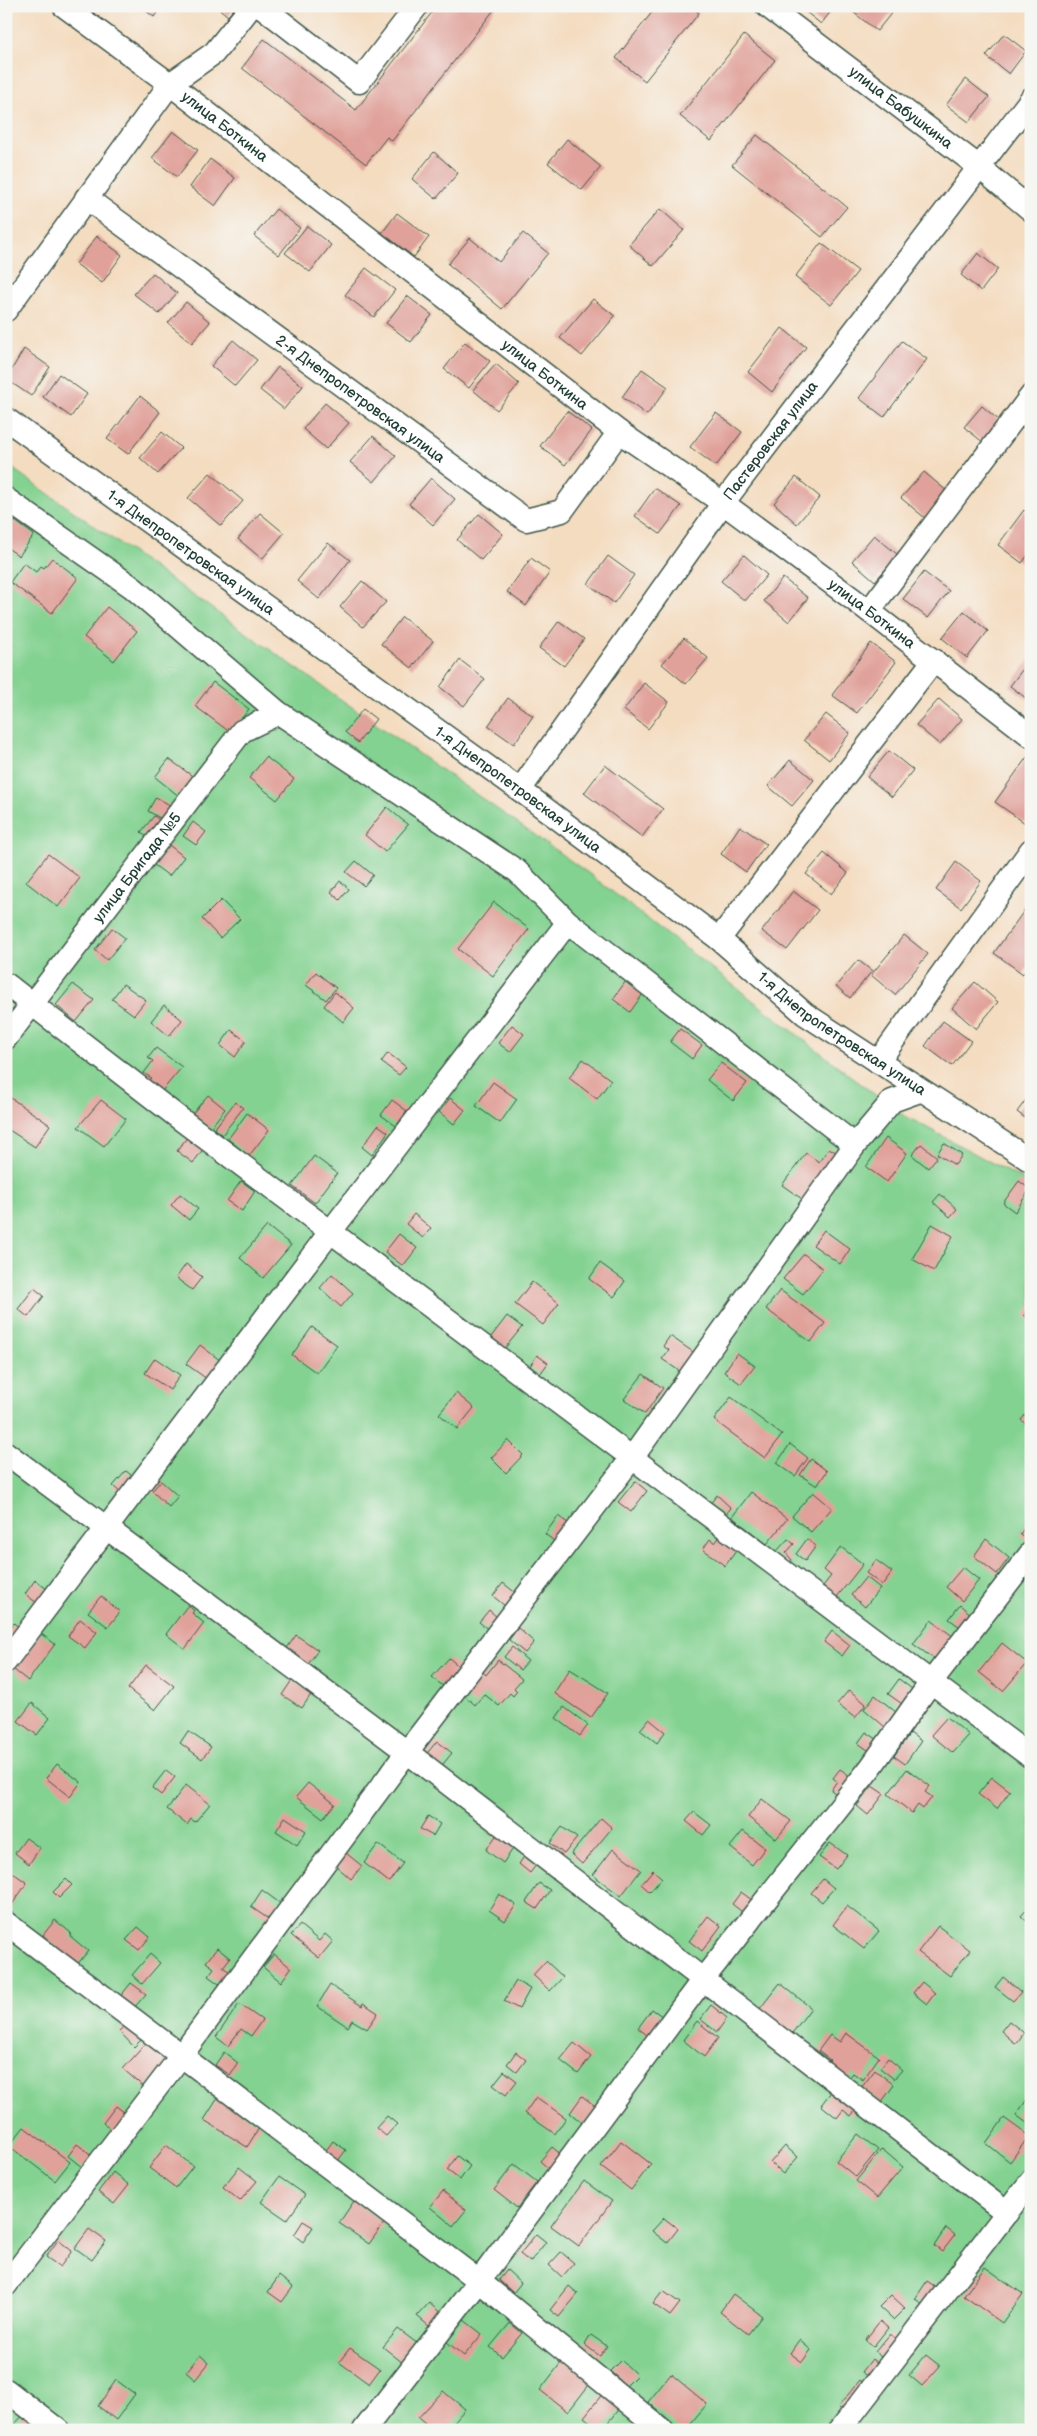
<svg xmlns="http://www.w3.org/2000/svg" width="1037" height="2436" font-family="'Balsamiq Sans',sans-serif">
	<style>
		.green { fill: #83d291; stroke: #518862 }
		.building { fill: #e0a19a }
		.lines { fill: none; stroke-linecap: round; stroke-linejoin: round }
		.minor-casing { stroke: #3f5549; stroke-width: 25 }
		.minor { stroke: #fff; stroke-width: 22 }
		.labels { text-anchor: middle; stroke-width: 4; stroke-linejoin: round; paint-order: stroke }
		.street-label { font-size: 15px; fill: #1f3d34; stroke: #f6f6f2 }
	</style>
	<rect width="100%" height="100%" fill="#f6f6f2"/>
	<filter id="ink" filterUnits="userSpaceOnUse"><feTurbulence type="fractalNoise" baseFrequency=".02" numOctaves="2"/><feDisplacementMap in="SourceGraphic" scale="10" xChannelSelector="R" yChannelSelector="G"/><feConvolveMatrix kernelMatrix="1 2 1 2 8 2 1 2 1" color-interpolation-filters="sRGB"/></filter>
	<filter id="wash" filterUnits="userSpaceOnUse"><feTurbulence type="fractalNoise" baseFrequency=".0096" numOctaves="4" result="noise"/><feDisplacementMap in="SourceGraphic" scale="20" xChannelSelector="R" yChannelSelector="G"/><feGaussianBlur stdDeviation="1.12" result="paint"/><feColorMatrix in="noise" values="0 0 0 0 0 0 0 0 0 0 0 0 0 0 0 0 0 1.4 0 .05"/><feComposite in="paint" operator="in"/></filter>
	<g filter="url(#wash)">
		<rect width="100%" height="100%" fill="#f4dcc0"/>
		<path class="green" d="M6,464L588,873L896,1111L1031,1184V2430H6Z"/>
		<g id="blocks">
			<path class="building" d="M140,6H162L154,17Z
				M216,6H236L228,16Z
				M437,6H497L392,141L387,137L366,164L242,68L264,39L356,110Z
				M657,6H691L699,13L645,81L616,58Z
				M802,6H835L821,24L801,8Z
				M857,6H897L877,31L853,12Z
				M1004,34L1026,51L1009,74L986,56Z
				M744,35L775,60L711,141L680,116Z
				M966,79L989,97L969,122L946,105Z
				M173,131L198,150L177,177L152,158Z
				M757,135L847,207L822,237L732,165Z
				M567,139L601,167L582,190L548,163Z
				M434,152L458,173L436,199L412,179Z
				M210,159L235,178L215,206L190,187Z
				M276,209L300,228L279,255L254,236Z
				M660,209L684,230L653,266L629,245Z
				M397,213L429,237L414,257L382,233Z
				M307,226L331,245L310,272L285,253Z
				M523,233L548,253L502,309L448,264L470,238L499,262Z
				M97,236L122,255L102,283L76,264Z
				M821,243L858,271L831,305L795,277Z
				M978,253L998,269L981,291L961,275Z
				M366,268L395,290L374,317L345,295Z
				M153,273L177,293L159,314L134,294Z
				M407,296L432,315L411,342L386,323Z
				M593,299L615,316L582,356L560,338Z
				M186,302L210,322L192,343L168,323Z
				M782,328L806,347L772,392L748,372Z
				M233,340L257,360L235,386L211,366Z
				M902,341L927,359L884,417L859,398Z
				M465,342L490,361L469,388L444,369Z
				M24,349L50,367L31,396L6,379Z
				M496,364L519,384L497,410L473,390Z
				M278,367L303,386L284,409L260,390Z
				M642,369L668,387L647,415L622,397Z
				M59,374L87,394L71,417L43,397Z
				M140,396L160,412L128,454L107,439Z
				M325,403L349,423L326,449L303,429Z
				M982,406L1001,422L984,443L964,427Z
				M567,411L592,430L565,465L540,446Z
				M716,413L742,432L716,466L690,447Z
				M162,432L181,448L158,474L140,458Z
				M373,436L396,456L374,482L350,462Z
				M924,472L948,492L925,518L901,498Z
				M210,473L243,501L221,526L188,498Z
				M796,477L820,497L797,524L774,503Z
				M431,478L455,499L433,525L409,504Z
				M655,488L681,506L660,534L635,516Z
				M1024,510L1031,515V551L1022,563L998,545Z
				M260,513L284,533L262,559L238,539Z
				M479,514L503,534L481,560L457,540Z
				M15,521L34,535L19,556L6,547V533Z
				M874,535L898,555L875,581L852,561Z
				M328,543L350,560L319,599L297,581Z
				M744,555L767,575L745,601L721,581Z
				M608,556L634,575L614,603L588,584Z
				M52,558L78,578L52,613L10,582L24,563L36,572L41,566L44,568Z
				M531,558L550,572L526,606L507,592Z
				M924,572L949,591L928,618L903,599Z
				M783,578L808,598L789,622L764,601Z
				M362,581L386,602L363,627L340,607Z
				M107,607L137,631L114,661L84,637Z
				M964,611L988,631L967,658L942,638Z
				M402,617L433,641L412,668L381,644Z
				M559,621L584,639L564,666L539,648Z
				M684,638L708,658L686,684L662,664Z
				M871,643L896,662L857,713L832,695Z
				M1031,658V702L1010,686Z
				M460,660L485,679L464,706L440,687Z
				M213,682L249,709L231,733L195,706Z
				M644,683L669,702L648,729L624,710Z
				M508,698L533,716L514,744L488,726Z
				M939,699L962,719L940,745L916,725Z
				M363,709L376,719L358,743L345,732Z
				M826,714L850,733L829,760L804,740Z
				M889,751L913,770L892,797L867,777Z
				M266,757L294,779L277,800L249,778Z
				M1027,757L1031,760V815L1025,823L995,802Z
				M169,759L195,778L180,797L155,777Z
				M790,760L814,780L792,806L768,786Z
				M605,765L663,809L642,837L584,793Z
				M156,797L173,807L165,821L148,811Z
				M387,807L408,825L385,852L365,835Z
				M154,816L165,824L151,841L141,832Z
				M193,822L206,832L196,845L183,836Z
				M740,826L766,844L746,872L721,854Z
				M169,845L184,857L169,876L154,865Z
				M824,853L848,873L831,894L806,874Z
				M48,854L80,878L58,907L26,882Z
				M356,861L373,875L364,886L346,872Z
				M956,862L981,881L961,908L936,890Z
				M340,881L349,889L340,900L331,892Z
				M793,891L818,910L787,950L762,931Z
				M221,900L240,919L220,938L202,919Z
				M494,902L529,929L493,976L458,949Z
				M1026,908L1031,911V963L1023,974L994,953Z
				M112,928L125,938L107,960L95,950Z
				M904,935L928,954L895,995L871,975Z
				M858,960L872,971L850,998L836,986Z
				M316,972L336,988L326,1000L306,985Z
				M626,981L643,994L630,1012L613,999Z
				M975,982L998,1002L976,1029L952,1008Z
				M73,984L94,1000L76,1022L56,1005Z
				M123,984L146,1000L134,1015L112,999Z
				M335,992L354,1008L343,1022L324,1006Z
				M164,1005L182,1020L169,1036L151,1021Z
				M943,1021L971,1041L952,1066L925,1046Z
				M512,1025L524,1034L510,1052L498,1043Z
				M680,1029L702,1045L692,1059L670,1042Z
				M231,1030L246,1041L235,1057L220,1045Z
				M156,1048L182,1067L162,1091L148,1081L151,1078L144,1073L153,1061L148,1058Z
				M388,1053L406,1067L399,1075L381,1062Z
				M583,1059L611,1080L597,1099L569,1078Z
				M721,1063L747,1083L733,1101L707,1080Z
				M493,1082L517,1099L500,1123L476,1106Z
				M1031,1093V1122L1017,1112Z
				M208,1095L225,1109L210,1128L192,1114Z
				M11,1098L50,1125L35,1147L6,1128V1105Z
				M450,1098L465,1110L454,1124L439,1112Z
				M101,1100L126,1119L104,1146L78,1127Z
				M392,1100L407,1111L396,1126L381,1115Z
				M235,1102L243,1108L222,1135L214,1129Z
				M247,1113L269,1130L249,1156L228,1139Z
				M378,1125L388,1132L372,1155L362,1147Z
				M188,1136L204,1148L193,1163L177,1151Z
				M886,1138L907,1153L887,1182L866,1167Z
				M944,1143L962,1155L955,1165L937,1154Z
				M921,1144L937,1157L928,1168L912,1155Z
				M829,1148L839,1154L805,1201L782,1185L806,1153L819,1162Z
				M314,1156L337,1173L315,1203L292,1186Z
				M241,1181L255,1191L242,1211L227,1201Z
				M1019,1181L1030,1189L1015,1212L1003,1203Z
				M180,1194L198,1209L189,1220L171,1205Z
				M940,1194L957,1209L950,1217L933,1202Z
				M414,1214L431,1228L423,1238L406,1224Z
				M932,1224L953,1236L934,1271L912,1259Z
				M267,1226L291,1245L263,1278L240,1258Z
				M824,1230L850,1249L840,1264L813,1245Z
				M399,1234L417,1248L403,1266L385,1252Z
				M804,1254L823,1269L803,1294L783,1279Z
				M600,1263L625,1281L614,1297L589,1279Z
				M186,1264L202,1277L192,1290L176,1278Z
				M332,1274L353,1293L341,1307L320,1288Z
				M532,1282L559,1303L543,1325L515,1304Z
				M34,1288L44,1296L28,1317L18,1309Z
				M780,1290L825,1323L811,1342L766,1309Z
				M1031,1306V1321L1024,1315Z
				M507,1316L522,1327L505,1348L491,1337Z
				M312,1327L337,1345L317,1373L292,1355Z
				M670,1336L696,1354L682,1373L662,1359L669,1350L663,1346Z
				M200,1345L221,1361L207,1379L186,1364Z
				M737,1353L755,1366L741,1384L724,1372Z
				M537,1355L548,1363L540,1374L530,1366Z
				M155,1358L180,1375L170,1390L145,1373Z
				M643,1374L663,1388L645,1414L624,1399Z
				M456,1393L474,1408L457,1429L439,1414Z
				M731,1397L782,1435L765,1458L714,1420Z
				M1031,1408V1428L1021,1420Z
				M508,1440L523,1455L506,1473L491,1458Z
				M790,1444L808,1458L795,1476L777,1463Z
				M811,1459L827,1471L817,1486L800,1475Z
				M126,1471L136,1479L122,1494L113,1486Z
				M161,1481L178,1496L169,1507L152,1491Z
				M635,1481L647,1491L631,1512L618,1502Z
				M751,1492L787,1519L767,1544L732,1517Z
				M813,1492L832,1508L811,1532L792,1516Z
				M717,1495L731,1508L724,1516L710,1504Z
				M558,1516L572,1526L558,1544L545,1534Z
				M1029,1522L1031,1540L1029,1542L1020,1534Z
				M722,1534L739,1547L725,1566L703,1549L710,1539L715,1543Z
				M788,1539L794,1544L786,1553L792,1560L788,1565L775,1553Z
				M807,1539L816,1546L805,1561L796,1554Z
				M986,1539L1009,1558L997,1574L974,1556Z
				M841,1547L863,1564L837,1597L823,1586L831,1576L824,1570Z
				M876,1560L892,1572L882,1585L866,1573Z
				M963,1567L979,1580L962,1601L946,1587Z
				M866,1577L880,1588L865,1607L851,1595Z
				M35,1580L51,1592L41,1606L25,1594Z
				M503,1583L517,1594L506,1607L493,1596Z
				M101,1596L120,1612L108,1627L88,1612Z
				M188,1605L194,1611L192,1613L204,1623L185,1649L166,1634Z
				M960,1605L973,1616L963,1629L949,1619Z
				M489,1610L499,1619L490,1631L479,1622Z
				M80,1619L97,1632L85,1648L68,1636Z
				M931,1620L954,1637L937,1661L913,1644Z
				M14,1623L23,1631L11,1644L6,1639V1632Z
				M518,1628L534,1642L525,1653L509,1640Z
				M832,1631L850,1645L842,1656L824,1642Z
				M40,1633L55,1644L28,1681L13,1669Z
				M296,1635L318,1650L305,1669L283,1654Z
				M1002,1643L1027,1663L1003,1691L979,1672Z
				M512,1647L528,1661L520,1670L504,1657Z
				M449,1658L462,1669L445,1688L432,1677Z
				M498,1660L522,1679L514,1688L517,1691L513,1696L510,1693L499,1706L484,1694L475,1705L464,1695L483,1672L486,1675Z
				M146,1665L174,1686L155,1710L128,1689Z
				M570,1669L608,1693L591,1718L554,1693Z
				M899,1679L916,1692L905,1706L888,1694Z
				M292,1680L312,1693L302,1708L282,1695Z
				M849,1690L866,1704L855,1718L837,1704Z
				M875,1695L897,1713L885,1727L864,1709Z
				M32,1703L50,1718L37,1735L18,1721Z
				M564,1707L588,1725L580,1736L556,1718Z
				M947,1717L969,1735L953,1753L931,1735Z
				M649,1719L665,1732L657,1743L640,1730Z
				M188,1731L211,1747L202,1759L180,1743Z
				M866,1732L880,1741L872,1753L858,1743Z
				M910,1733L921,1741L905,1764L894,1756Z
				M437,1741L452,1753L439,1769L424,1757Z
				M57,1764L81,1782L70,1797L46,1778Z
				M840,1769L853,1778L839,1796L831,1790L837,1781L833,1778Z
				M907,1769L930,1786L925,1792L932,1797L923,1809L918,1805L912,1813L888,1794Z
				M166,1770L175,1777L161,1795L152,1788Z
				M992,1777L1010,1791L997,1809L978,1794Z
				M308,1783L335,1804L323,1818L296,1797Z
				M186,1785L210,1804L195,1822L191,1819L187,1825L167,1809Z
				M872,1786L884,1794L868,1815L857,1806Z
				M762,1799L791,1821L776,1839L748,1817Z
				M694,1812L711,1825L703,1835L686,1821Z
				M428,1816L440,1824L433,1836L420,1829Z
				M285,1817L306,1831L297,1845L276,1831Z
				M601,1818L612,1828L582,1864L571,1854Z
				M562,1827L577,1838L564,1854L550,1843Z
				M743,1831L765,1848L752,1865L730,1847Z
				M498,1833L515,1846L503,1863L486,1850Z
				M26,1838L40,1848L29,1864L15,1853Z
				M830,1843L847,1855L836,1869L819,1857Z
				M378,1844L403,1863L389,1882L364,1863Z
				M613,1849L641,1870L621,1896L593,1875Z
				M346,1853L362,1866L351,1879L335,1865Z
				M525,1855L537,1864L530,1873L519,1864Z
				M8,1869L27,1883L9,1909L6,1907Z
				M653,1870L662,1878L650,1892L641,1884Z
				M66,1879L72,1885L59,1898L53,1892Z
				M823,1879L834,1888L822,1902L811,1893Z
				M539,1883L550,1890L537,1909L526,1902Z
				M262,1890L281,1904L270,1920L251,1907Z
				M741,1892L756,1903L746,1915L732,1904Z
				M499,1894L516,1905L505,1921L489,1910Z
				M847,1906L879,1931L864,1949L833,1925Z
				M1028,1908L1031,1910V1925L1021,1916Z
				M708,1916L721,1926L702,1951L689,1941Z
				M55,1920L71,1933L70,1936L88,1951L76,1966L43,1935Z
				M300,1925L319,1941L325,1934L333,1941L319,1958L291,1935Z
				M938,1926L970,1950L950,1976L918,1952Z
				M138,1927L150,1937L139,1950L126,1940Z
				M217,1948L230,1958L223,1967L231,1973L222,1986L208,1976L214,1968L206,1962Z
				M150,1954L160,1963L142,1984L132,1975Z
				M274,1954L291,1968L281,1982L263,1967Z
				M546,1961L563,1977L550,1991L533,1975Z
				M1003,1977L1021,1992L1013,2001L995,1987Z
				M516,1981L530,1989L519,2009L504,2001Z
				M922,1982L935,1993L927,2004L913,1993Z
				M131,1983L146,1994L133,2009L119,1998Z
				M780,1983L811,2008L790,2036L758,2011Z
				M330,1985L362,2006L363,2003L378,2013L367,2029L352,2020L348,2027L317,2006Z
				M239,2004L262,2020L251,2036L241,2029L228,2046L216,2037Z
				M711,2005L727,2018L717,2032L700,2019Z
				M652,2009L666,2019L652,2039L638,2028Z
				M697,2021L718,2038L704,2057L683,2040Z
				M1009,2021L1024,2033L1016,2044L1001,2031Z
				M128,2023L143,2038L134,2047L119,2031Z
				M846,2033L879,2057L863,2080L853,2073L847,2081L826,2066L830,2060L818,2051L830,2035L840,2042Z
				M149,2040L171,2058L145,2088L123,2069Z
				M574,2043L591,2057L578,2074L560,2060Z
				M224,2052L238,2063L230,2075L215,2065Z
				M516,2052L526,2060L517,2072L507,2064Z
				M888,2058L902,2070L894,2079L880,2068Z
				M875,2070L894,2085L881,2103L861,2088Z
				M504,2071L517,2081L506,2095L493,2085Z
				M837,2084L861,2103L851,2116L843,2110L837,2118L821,2105Z
				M1031,2094V2126L1016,2115Z
				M582,2096L598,2108L585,2125L570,2113Z
				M536,2097L566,2118L555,2134L525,2113Z
				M218,2098L261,2125L247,2147L204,2120Z
				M116,2106L129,2116L115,2133L103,2123Z
				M387,2116L397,2124L386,2136L376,2128Z
				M1004,2118L1029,2136L1010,2162L986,2143Z
				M24,2127L70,2162L55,2181L9,2146Z
				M858,2134L878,2150L856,2177L836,2161Z
				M333,2141L346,2150L337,2162L324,2153Z
				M621,2141L651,2164L631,2190L601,2167Z
				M77,2144L93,2156L83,2168L68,2156Z
				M166,2145L193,2166L176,2188L149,2168Z
				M785,2146L798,2157L783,2174L770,2163Z
				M552,2147L563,2156L551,2171L540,2161Z
				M882,2149L903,2167L877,2198L856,2181Z
				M457,2156L470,2166L460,2180L447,2170Z
				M514,2164L537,2182L517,2208L494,2190Z
				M239,2167L257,2181L240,2201L223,2187Z
				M113,2172L129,2185L114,2204L98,2192Z
				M279,2177L305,2195L287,2220L261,2202Z
				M584,2181L612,2201L579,2246L551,2226Z
				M443,2191L466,2210L453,2226L430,2207Z
				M354,2201L384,2223L369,2244L339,2223Z
				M664,2218L678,2229L667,2243L652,2231Z
				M303,2221L313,2227L303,2242L294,2235Z
				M946,2228L955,2235L942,2252L934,2246Z
				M89,2229L106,2241L92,2260L75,2248Z
				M536,2234L546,2242L530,2262L520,2254Z
				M58,2240L72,2251L60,2267L46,2257Z
				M561,2252L574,2263L562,2277L549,2265Z
				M985,2267L1023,2294L1002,2323L964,2296Z
				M507,2270L521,2283L513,2293L499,2280Z
				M279,2276L293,2287L282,2302L268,2292Z
				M927,2281L939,2289L928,2307L915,2299Z
				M569,2286L578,2294L559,2317L550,2310Z
				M663,2291L680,2303L670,2316L653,2304Z
				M733,2294L762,2316L748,2334L720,2312Z
				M891,2295L905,2308L893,2320L879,2307Z
				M429,2303L442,2314L430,2327L417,2316Z
				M464,2320L482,2334L464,2356L447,2342Z
				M880,2321L888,2328L873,2347L865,2340Z
				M510,2323L522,2333L502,2357L490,2347Z
				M398,2329L418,2344L408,2367L383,2347Z
				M890,2334L901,2343L886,2361L875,2352Z
				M591,2335L607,2346L600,2356L585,2345Z
				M799,2340L811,2350L802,2362L790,2353Z
				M350,2348L380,2369L369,2384L339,2362Z
				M200,2355L209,2363L195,2380L186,2372Z
				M926,2355L940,2366L922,2386L909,2375Z
				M564,2359L592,2381L568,2412L540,2390Z
				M872,2359L883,2368L873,2380L862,2372Z
				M621,2360L637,2375L626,2386L610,2371Z
				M671,2374L707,2404L685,2430H681L648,2402Z
				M116,2380L135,2394L116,2420L98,2406Z
				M860,2380L868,2387L846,2414L838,2407Z
				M443,2391L465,2409L447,2430H432L418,2418Z
				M604,2392L622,2406L603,2430H600L584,2417Z
				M25,2413L35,2421L27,2430H20L14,2425Z"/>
		</g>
	</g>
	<g filter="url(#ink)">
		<use href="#blocks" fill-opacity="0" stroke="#3f5549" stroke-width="1"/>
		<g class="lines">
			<defs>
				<g id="minor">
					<path id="s1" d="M64,6L170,84L619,432L723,503L869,611L1031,736"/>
					<path d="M261,6L359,82L417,6"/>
					<path id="s2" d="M767,6L978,166L1031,210"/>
					<path id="s3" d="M86,198L526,520L562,511L619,432"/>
					<path d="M6,310L170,84L214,53L246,13"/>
					<path id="s4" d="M6,419L520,790L719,939L805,1014L1031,1161"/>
					<path d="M6,499L132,587L279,713L517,871L568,922L855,1145"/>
					<path d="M869,611L1031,396"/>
					<path id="s5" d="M520,790L723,503L1031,99"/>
					<path d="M719,939L934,660"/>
					<path d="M6,984L179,1118L1031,1757"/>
					<path id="s6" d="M6,1038L242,731L279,713"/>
					<path d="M878,1062L1031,850"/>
					<path d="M6,1453L407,1752L1007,2213"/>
					<path d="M6,1661L331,1231L568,922"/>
					<path d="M6,1923L479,2281L662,2430"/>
					<path d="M6,2285L181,2056L407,1752L632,1458L855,1145L892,1101L920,1091"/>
					<path d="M6,2390L58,2430"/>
					<path d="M364,2430L479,2281L704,1978L871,1767L931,1682L1031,1553"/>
					<path d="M840,2430L1031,2181"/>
				</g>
			</defs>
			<use href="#minor" class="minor-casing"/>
			<use href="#minor" class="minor"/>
		</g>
	</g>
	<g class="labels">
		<g class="street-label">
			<text dy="5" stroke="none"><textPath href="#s2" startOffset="168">улица Бабушкина</textPath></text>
			<text dy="5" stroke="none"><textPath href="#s1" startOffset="201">улица Боткина</textPath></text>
			<text dy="5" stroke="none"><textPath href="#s1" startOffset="606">улица Боткина</textPath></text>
			<text dy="5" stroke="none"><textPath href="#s3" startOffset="340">2-я Днепропетровская улица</textPath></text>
			<text dy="5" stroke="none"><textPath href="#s5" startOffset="430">Пастеровская улица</textPath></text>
			<text dy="5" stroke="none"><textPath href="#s4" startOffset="228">1-я Днепропетровская улица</textPath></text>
			<text dy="5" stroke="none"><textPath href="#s1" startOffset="1011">улица Боткина</textPath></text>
			<text dy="5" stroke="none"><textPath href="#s4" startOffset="632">1-я Днепропетровская улица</textPath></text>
			<text dy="5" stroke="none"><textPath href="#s6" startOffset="215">улица Бригада №5</textPath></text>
			<text dy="5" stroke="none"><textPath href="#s4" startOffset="1038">1-я Днепропетровская улица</textPath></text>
		</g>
	</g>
	<rect width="1037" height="2436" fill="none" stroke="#f6f6f2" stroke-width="25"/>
</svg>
